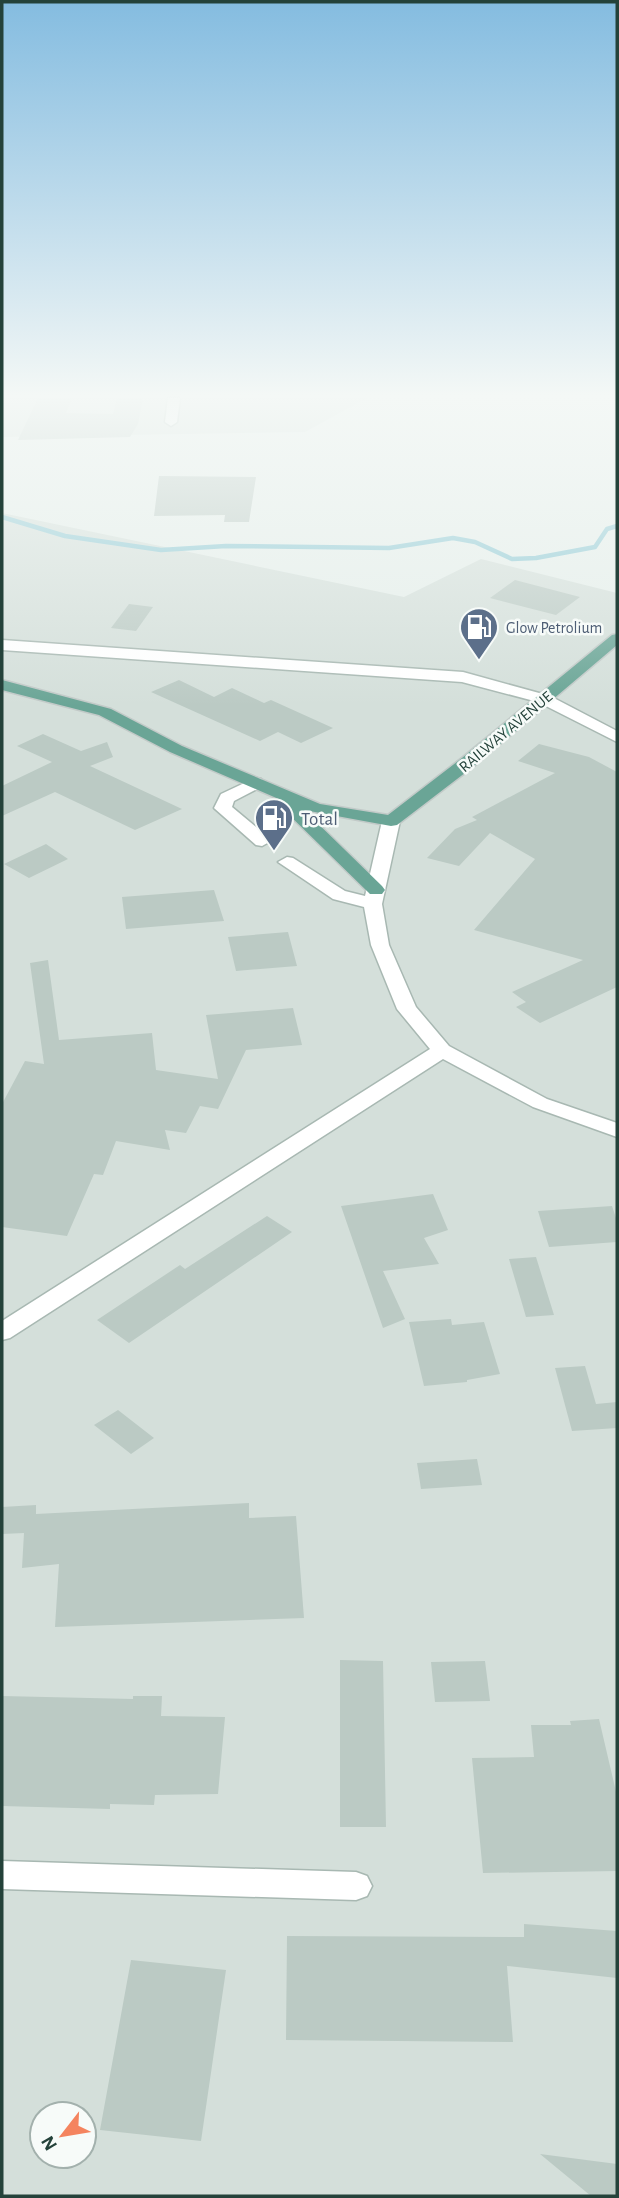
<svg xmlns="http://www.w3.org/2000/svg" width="619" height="2198" font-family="'Alegreya Sans',sans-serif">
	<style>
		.built { fill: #d4dfda; fill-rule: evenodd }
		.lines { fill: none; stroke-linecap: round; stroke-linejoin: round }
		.stream { stroke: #8ec9d4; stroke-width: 4.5 }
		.building { fill: #bbcac4 }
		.minor-casing { stroke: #a8b8b2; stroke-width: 3 }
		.major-casing { stroke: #c2cac8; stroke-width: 3 }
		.minor { fill: #fff; fill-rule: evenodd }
		.major { fill: #6aa596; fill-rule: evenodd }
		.labels { text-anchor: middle; stroke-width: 5; stroke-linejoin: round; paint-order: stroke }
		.far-service-label { font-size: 16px; fill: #4e5e75; stroke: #f7fbf9; text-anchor: start }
		.far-street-label { font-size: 16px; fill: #24423a; stroke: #f7fbf9 }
		.service-label { font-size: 19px; fill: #4e5e75; stroke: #f7fbf9; text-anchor: start }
	</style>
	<rect width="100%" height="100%" fill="#e6efeb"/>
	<path class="built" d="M2,398H367L305,432L2,437Z
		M2,513L404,597L481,559L617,593V2196H2ZM42,2114H84V2156H42Z"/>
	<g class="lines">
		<path class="stream" d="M2,517L65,536L161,550L226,546L389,548L453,538L475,542L512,559L536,558L595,547L607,529L617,526"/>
	</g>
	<path class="building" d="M38,398H72L66,413L113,414L117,398H143L138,424L130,437L18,440Z
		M159,476L256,477L249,522H224L225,515L154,516Z
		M515,580L580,597L556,615L490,598Z
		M129,604L153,607L136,631L111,628Z
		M179,680L214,697L232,688L264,703L271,700L333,728L301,743L278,732L260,741L151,692Z
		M43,734L81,751L107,742L113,757L90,766L182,809L135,830L55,792L2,816V786L52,762L17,746Z
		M539,744L589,757L617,772V987L540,1023L516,1007L526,1002L512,992L583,960L474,930L535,859L490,833L459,866L427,858L455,829L477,820L472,817L555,773L518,761Z
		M46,844L68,859L29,878L4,864Z
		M214,890L224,921L126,929L122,897Z
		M288,932L297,966L236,971L228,937Z
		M48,960L59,1040L152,1033L156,1070L218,1079L206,1015L293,1008L302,1045L246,1050L218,1109L200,1106L186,1133L165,1130L170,1150L116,1141L103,1175L94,1174L67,1236L2,1227V1104L25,1061L44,1064L30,963Z
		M433,1194L448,1230L424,1238L439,1264L383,1271L405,1319L383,1328L341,1206Z
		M612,1206L617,1221V1242L549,1247L538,1211Z
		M267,1216L292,1232L129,1343L97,1320L180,1265L185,1269Z
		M536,1257L554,1315L526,1317L509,1259Z
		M451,1319L452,1325L484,1322L500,1374L467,1380V1382L424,1386L409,1322Z
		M585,1366L596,1404L617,1402V1428L572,1431L555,1368Z
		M118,1410L154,1438L131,1454L94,1425Z
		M477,1459L482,1485L421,1489L417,1463Z
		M249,1503V1518L296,1516L304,1618L55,1627L59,1564L22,1568L24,1533L2,1534V1507L36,1505V1514Z
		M340,1660L383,1661L386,1827H340Z
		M485,1661L490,1701L435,1702L431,1662Z
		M2,1696L133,1699V1696H162L161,1716L225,1717L218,1794L155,1795L154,1805L110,1804V1809L2,1806Z
		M599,1719L617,1796V1871L483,1873L472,1758L534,1757L531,1725H571L570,1721Z
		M524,1924L617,1931V1978L507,1966L513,2042L286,2040L287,1936L524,1937Z
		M131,1960L226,1970L201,2141L100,2130Z
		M540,2154L617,2164V2196H591Z"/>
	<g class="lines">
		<defs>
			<path id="minor" d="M168,398H180L177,422L171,426L165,422Z
				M2,640L463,672L550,696L617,731V742L538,702L462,682L2,650Z
				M255,778L261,779L263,783L261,787L234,801L232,807L268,837L271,841L262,846L256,845L214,808L221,794Z
				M391,816L400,821L382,904L389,945L416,1007L449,1046L547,1099L617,1123V1137L533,1107L443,1059L10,1338L2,1340V1321L430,1049L397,1009L371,945L364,907L333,899L278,862L287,857L293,858L345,891L365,896L382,821Z
				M2,1861L356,1872L367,1876L372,1886L367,1896L356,1900L2,1889Z"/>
			<path id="major" d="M617,634V645L474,766L397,825L391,826L304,810L382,886L385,890L382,894H370L281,807L278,803L281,800L170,752L99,715L2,690V680L111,709L182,746L320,804L388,815L462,758L612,635Z"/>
		</defs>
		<use href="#minor" class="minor-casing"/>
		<use href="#major" class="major-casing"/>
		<use href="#minor" class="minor"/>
		<use href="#major" class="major"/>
	</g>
	<linearGradient id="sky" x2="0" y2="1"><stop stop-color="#84bce0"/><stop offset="0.56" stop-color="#f4f8f6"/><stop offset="1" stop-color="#f4f8f6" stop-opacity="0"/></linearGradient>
	<rect width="619" height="706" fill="url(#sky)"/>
	<defs>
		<symbol id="fuel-pin" viewBox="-11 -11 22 30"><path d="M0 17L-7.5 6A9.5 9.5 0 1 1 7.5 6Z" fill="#5c6f8a" stroke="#f7fbf9"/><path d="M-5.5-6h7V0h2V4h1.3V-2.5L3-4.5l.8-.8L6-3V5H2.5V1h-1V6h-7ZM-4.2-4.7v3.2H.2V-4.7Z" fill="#fff"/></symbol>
	</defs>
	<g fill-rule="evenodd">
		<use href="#fuel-pin" x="457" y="605" width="44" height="60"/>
		<use href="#fuel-pin" x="252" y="796" width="44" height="60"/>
	</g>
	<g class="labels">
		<g class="far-service-label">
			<text x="506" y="633">Glow Petrolium</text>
		</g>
		<g class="far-street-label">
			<text transform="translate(505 731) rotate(-40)" y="6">RAILWAY AVENUE</text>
		</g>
		<g class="service-label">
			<text x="301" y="825">Total</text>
		</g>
	</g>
	<rect width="619" height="2198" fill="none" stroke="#24423a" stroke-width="7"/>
	<g transform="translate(63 2135) rotate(239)"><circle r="33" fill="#f7fbf9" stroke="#a3b1ad" stroke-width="2"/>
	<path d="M0-5L12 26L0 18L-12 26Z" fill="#f4845f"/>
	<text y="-10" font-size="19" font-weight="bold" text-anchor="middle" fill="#24423a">N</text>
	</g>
</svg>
